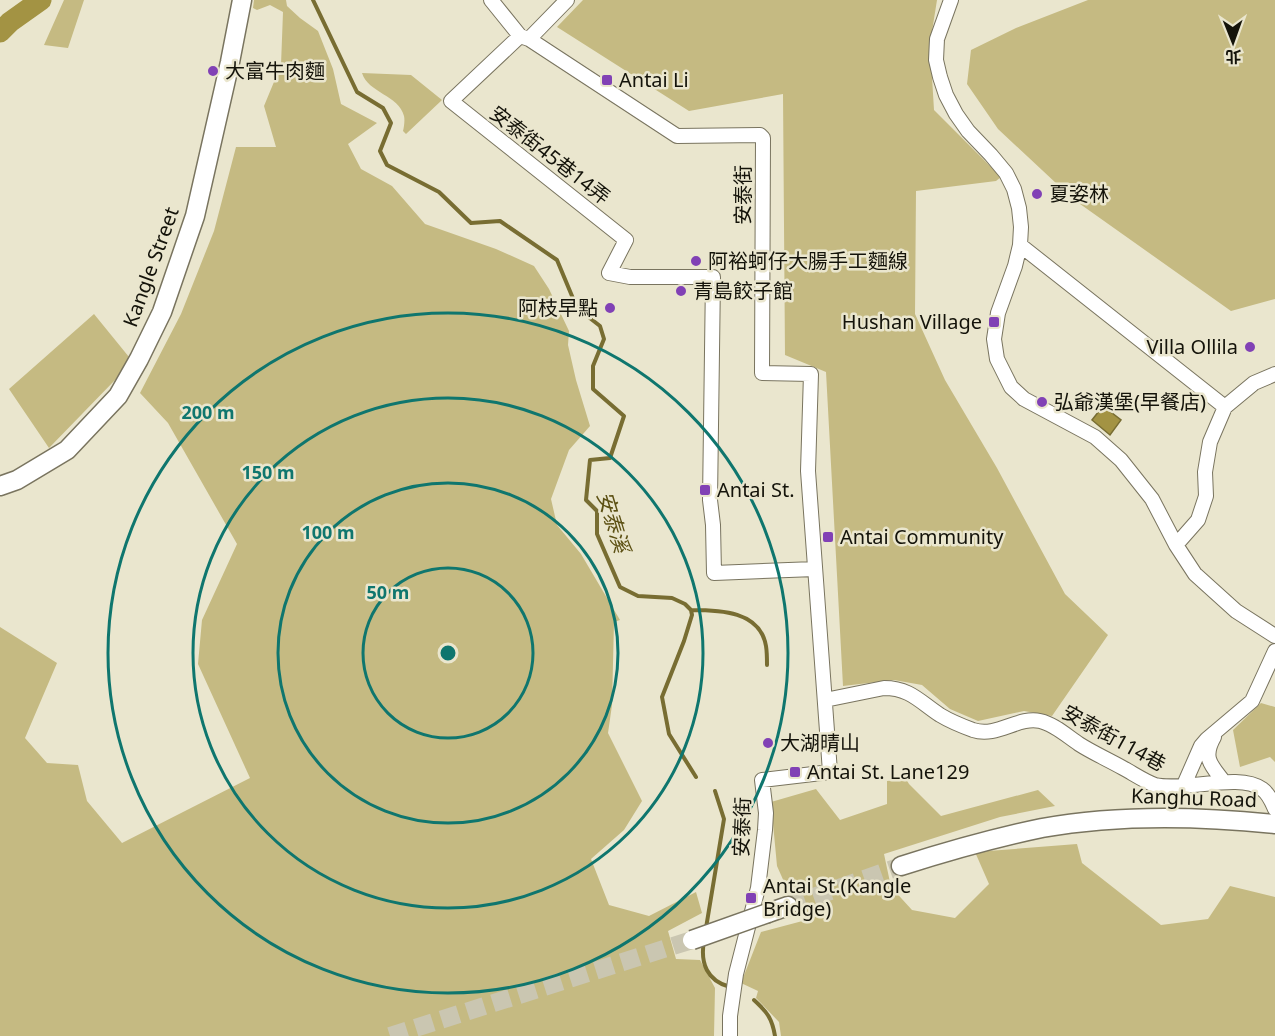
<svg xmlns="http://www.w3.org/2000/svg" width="1275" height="1036" font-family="'Noto Sans','Noto Sans TC',sans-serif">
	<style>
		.green { fill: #c5ba82 }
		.water { fill: #a39343; stroke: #786d32; stroke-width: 1.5 }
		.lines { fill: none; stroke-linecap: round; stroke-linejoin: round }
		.stream { stroke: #786d32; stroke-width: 4 }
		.river { stroke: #a39343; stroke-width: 21 }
		.secondary-tunnel { stroke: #cac6b1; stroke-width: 18; stroke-dasharray: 18 9; stroke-linecap: butt }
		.street-casing { stroke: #79745f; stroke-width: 16 }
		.secondary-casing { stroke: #79745f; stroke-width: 21 }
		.street { stroke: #fff; stroke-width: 14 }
		.secondary { stroke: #fff; stroke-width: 18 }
		.secondary-bridge-casing { stroke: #79745f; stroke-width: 21; stroke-linecap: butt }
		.secondary-bridge { stroke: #fff; stroke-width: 18 }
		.ring { fill: none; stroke: #0f766e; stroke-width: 3 }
		.poi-dot { fill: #8141b5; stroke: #eae6ce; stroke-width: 2 }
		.labels { text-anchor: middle; stroke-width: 5; stroke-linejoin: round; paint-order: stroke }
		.poi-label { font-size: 20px; fill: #14130a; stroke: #eae6ce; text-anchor: start }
		.street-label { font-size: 20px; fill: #14130a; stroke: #eae6ce }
		.water-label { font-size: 21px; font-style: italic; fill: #5c5013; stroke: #eae6ce }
		.centre { fill: #0f766e; stroke: #eae6ce; stroke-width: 3 }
		.ring-label { font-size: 18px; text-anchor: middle; font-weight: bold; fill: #0f766e; stroke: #eae6ce; stroke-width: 5; stroke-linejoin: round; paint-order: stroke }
	</style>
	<rect width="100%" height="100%" fill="#eae6ce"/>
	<path class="green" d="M64,0H84L68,48L44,45Z
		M254,0H286L287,6L300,18L318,31L333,69L341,104L377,123L348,144L361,169L392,186L425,224L496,249L534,266L549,289L569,331L568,345L576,380L590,426L569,450L551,499L557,525L581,554L620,620L614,622L612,705L608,733L642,801L624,830L591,859L609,905L649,916L696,892L702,913L668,931L676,959L700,960L715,988L714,1036H0V627L57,663L25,738L47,763L78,765L87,801L122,843L250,778L198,664L202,620L237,544L168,423L140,393L181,314L214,231L236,147H276L264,106L281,65L283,12L270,5L257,10L253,8Z
		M583,0H937L930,44L934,110L1001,177L996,181L916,191L915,314L945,380L997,468L1065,594L1108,635L1052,716L1024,711L978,721L950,709L922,685L894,680L843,686L826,372L785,355L783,94L689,111L557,27Z
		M1088,0H1275V299L1231,311L1073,199L998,129L967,84L971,50L1016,28Z
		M362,73L411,75L442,100L406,134L403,131C404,127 405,120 404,116C399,95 368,93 362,73Z
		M94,314L129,357L116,379L49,448L9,389Z
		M1261,703L1275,707V762L1270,757L1240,767L1233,730Z
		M906,779L909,784L941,816L1038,790L1055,806L1000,817L884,854L891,887L912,910L955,918L989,884L975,852L1077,844L1082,863L1161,925L1208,919L1230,886L1275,897V1036H781L779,1022L756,998L758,991L741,983L761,932L810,919L797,887L785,884L777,866L771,802L816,789L840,820L887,804V781Z"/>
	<path class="water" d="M1103,406L1121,420L1110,435L1092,420Z"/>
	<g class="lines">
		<path class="stream" d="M313,0L357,92L383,108L391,123L380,151L387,165L439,192L471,223L500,221L557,260L577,308L600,326L604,339L593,366V389L624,416L610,458L590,460L586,500L597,511V534L620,587L638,596L672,598L685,604L691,610L692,615L684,641L662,697L669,734L696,777
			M691,610C720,610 760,611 766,646C767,652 767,659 767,665
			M706,928L724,819L715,791
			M704,941C700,963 707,981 730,987
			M754,1000C767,1012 772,1018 775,1036"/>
		<path class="river" d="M0,32L10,22L41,0"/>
		<path class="secondary-tunnel" d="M788,906L901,866
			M390,1036L692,940"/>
		<defs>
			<path id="street" d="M491,0L520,36L529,39L677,136L760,135L763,138L762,373L811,374L808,471L830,772L762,780L766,813L765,830L758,888L736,974L730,1016V1036
				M951,0L937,39L936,60L940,77L946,95L956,114L968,131L991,155L1006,173L1014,189L1019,208L1021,227L1020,245L1015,266L998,313L994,339L997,359L1011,387L1024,399L1095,437L1121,460L1152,499L1176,545L1195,574L1236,611L1275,636
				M520,36L451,101L626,240L609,273L630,277H713L710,500L713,525L714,573L815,569
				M529,39L567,0
				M1020,245L1225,407
				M1176,545L1198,520L1206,496L1205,472L1210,442L1225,407L1254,383L1275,374
				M825,700L884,688C910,688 920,702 940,715C950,721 962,726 973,730C997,738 1018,716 1040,721C1054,724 1067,736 1079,744C1093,753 1109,760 1123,768C1134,774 1144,781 1155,785C1185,792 1239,772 1262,789C1269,794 1272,802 1275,809
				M1214,737C1202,758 1211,765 1224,782
				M1183,787L1201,746L1207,739L1252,701L1275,651"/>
			<path id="secondary" d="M0,486L17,480L67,450L118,396L139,359L162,312L195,216L230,62L242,0
				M901,866C948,851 994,838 1042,828C1119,814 1198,816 1275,824
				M768,913L788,906"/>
		</defs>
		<use href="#street" class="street-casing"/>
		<use href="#secondary" class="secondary-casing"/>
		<use href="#street" class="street"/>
		<use href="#secondary" class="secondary"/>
		<defs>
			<path id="secondary-bridge" d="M692,940L768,913"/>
		</defs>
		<use href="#secondary-bridge" class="secondary-bridge-casing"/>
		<use href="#secondary-bridge" class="secondary-bridge"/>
	</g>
	<g class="ring">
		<circle cx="448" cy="653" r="85"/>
		<circle cx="448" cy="653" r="170"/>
		<circle cx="448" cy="653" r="255"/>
		<circle cx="448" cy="653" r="340"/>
	</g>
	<g class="poi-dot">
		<circle cx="213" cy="71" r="6"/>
		<rect x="601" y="74" width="12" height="12" rx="3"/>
		<circle cx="1037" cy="194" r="6"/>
		<circle cx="696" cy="261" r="6"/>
		<circle cx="681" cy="291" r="6"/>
		<circle cx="610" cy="308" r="6"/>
		<rect x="988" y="316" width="12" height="12" rx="3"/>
		<circle cx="1250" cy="347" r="6"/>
		<circle cx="1042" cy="402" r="6"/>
		<rect x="699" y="484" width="12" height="12" rx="3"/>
		<rect x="822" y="531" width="12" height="12" rx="3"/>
		<circle cx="768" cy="743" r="6"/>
		<rect x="789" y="766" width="12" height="12" rx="3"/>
		<rect x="745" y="892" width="12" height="12" rx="3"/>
	</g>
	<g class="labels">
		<g class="poi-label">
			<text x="225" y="78">大富牛肉麵</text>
			<text x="619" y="87">Antai Li</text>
			<text x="1049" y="201">夏姿林</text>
			<text x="708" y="268">阿裕蚵仔大腸手工麵線</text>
			<text x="693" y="298">青島餃子館</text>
			<text x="598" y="315" text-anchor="end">阿枝早點</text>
			<text x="982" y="329" text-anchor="end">Hushan Village</text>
			<text x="1238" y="354" text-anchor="end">Villa Ollila</text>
			<text x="1054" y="409">弘爺漢堡(早餐店)</text>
			<text x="717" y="497">Antai St.</text>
			<text x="840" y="544">Antai Community</text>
			<text x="780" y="750">大湖晴山</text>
			<text x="807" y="779">Antai St. Lane129</text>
			<text x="763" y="893">Antai St.(Kangle<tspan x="763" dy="23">Bridge)</tspan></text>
		</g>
		<g class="street-label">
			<text transform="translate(550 155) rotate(38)" y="7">安泰街45巷14弄</text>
			<text transform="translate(743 195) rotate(-90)" y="7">安泰街</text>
			<text transform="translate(151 267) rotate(-70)" y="7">Kangle Street</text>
			<text transform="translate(1114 738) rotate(29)" y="7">安泰街114巷</text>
			<text transform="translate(1194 798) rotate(2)" y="7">Kanghu Road</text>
			<text transform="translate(742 827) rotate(-88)" y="7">安泰街</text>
		</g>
		<g class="water-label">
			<text transform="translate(613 522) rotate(73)" y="7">安泰溪</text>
		</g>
	</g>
	<circle cx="448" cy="653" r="9" class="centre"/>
	<g class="ring-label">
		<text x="208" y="419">200 m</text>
		<text x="268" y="479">150 m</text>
		<text x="328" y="539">100 m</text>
		<text x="388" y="599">50 m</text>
	</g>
	<g transform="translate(1233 42) rotate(179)" stroke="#eae6ce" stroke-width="4.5" paint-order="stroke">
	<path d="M0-4.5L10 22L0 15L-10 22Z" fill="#14130a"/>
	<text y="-9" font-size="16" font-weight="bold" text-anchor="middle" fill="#14130a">北</text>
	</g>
</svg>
